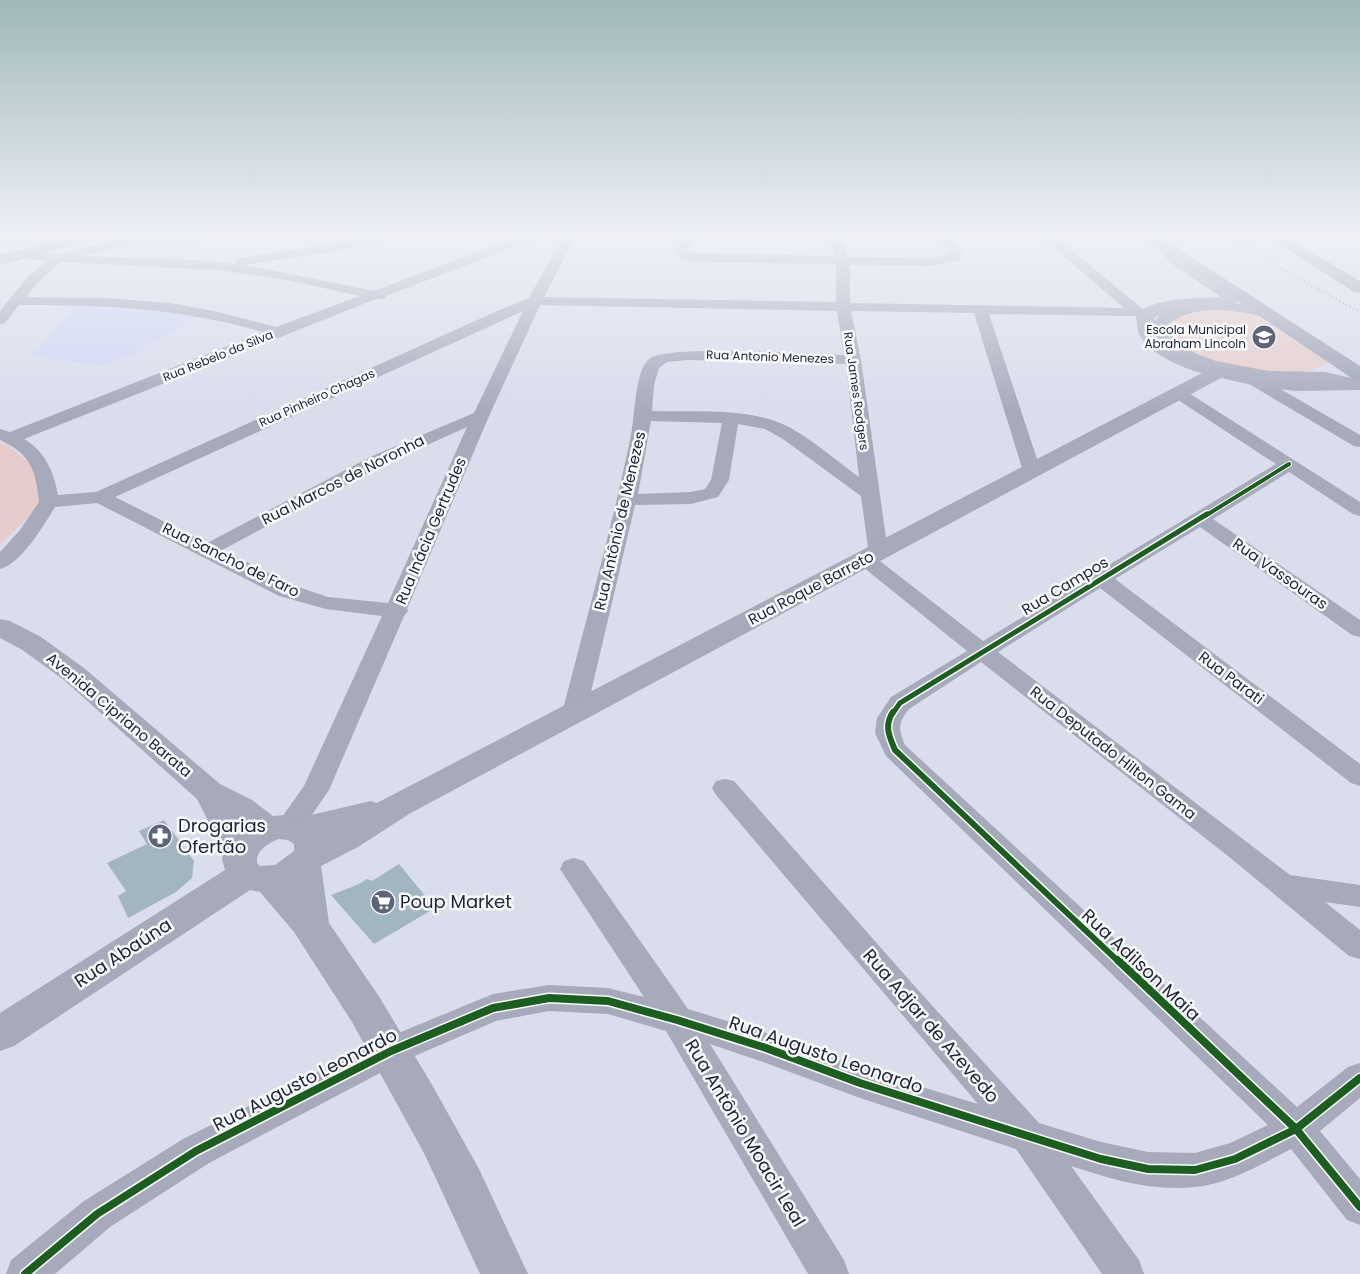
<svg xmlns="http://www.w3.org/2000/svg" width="1360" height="1274" font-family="Poppins,sans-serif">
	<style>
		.built { fill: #ced6f5 }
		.green { fill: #e7cccc }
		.building { fill: #a2b6c1 }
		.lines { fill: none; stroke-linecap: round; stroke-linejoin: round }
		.minor { fill: #a6aabb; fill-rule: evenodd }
		.tertiary { fill: #a6aabb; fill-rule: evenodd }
		.secondary { fill: #9ca1b4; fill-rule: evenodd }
		.primary { fill: #9fa4b8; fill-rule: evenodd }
		.rail { stroke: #999dab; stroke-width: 2.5; stroke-dasharray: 1 3; stroke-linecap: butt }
		.cycleway-far3-casing { stroke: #fbfbfb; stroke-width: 6 }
		.cycleway-far2-casing { stroke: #fbfbfb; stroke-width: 8 }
		.cycleway-far1-casing { stroke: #fbfbfb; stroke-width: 9 }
		.cycleway-casing { stroke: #fbfbfb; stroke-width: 11 }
		.cycleway-far3 { stroke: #1b5e20; stroke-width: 4 }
		.cycleway-far2 { stroke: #1b5e20; stroke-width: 5 }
		.cycleway-far1 { stroke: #1b5e20; stroke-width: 6 }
		.cycleway { stroke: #1b5e20; stroke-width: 8 }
		.labels { text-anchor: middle; stroke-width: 5; stroke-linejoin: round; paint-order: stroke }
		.far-poi-label { font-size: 12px; fill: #1d233c; stroke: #fbfbfb; text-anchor: end }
		.far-street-label { font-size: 12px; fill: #1d233c; stroke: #fbfbfb }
		.street-label { font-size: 15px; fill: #1d233c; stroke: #fbfbfb }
		.near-poi-label { font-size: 18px; fill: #1d233c; stroke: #fbfbfb; text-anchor: start }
		.near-street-label { font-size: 18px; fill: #1d233c; stroke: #fbfbfb }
	</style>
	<rect width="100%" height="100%" fill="#d9ddec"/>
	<path class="built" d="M76,305L133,307L180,313L200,318L131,355L102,366L32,356Z"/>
	<path class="green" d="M1200,310H1232L1260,314L1330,363C1319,367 1309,372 1297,373C1269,375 1191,363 1173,340C1171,336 1169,330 1168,326L1180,315Z
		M0,443L7,445L36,468L40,505L0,545Z"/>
	<path class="building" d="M164,820L194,861L192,878L176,892L128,918L118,896L126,891L107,863L147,844L139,831Z
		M399,864L435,908L374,944L331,895L357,885L367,879L372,881Z"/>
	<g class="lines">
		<path class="minor" d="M15,233H48L42,237L0,243V235Z
			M190,233H225L219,237L159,245L119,247L83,256L195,260L236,264L235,262L236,259L241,258L330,244L381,233H404L402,236L330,252L245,265L374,291L527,233H545L543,236L386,296L384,299H376L24,439C45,451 54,472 58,495L96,492L495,312L529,298L565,233H577L544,297L836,302V264L693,262L681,259L674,252L688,233H701L687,251L691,253L835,256L832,246L823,233H835L844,246L848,257L932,258L950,254L938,233H950L962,254L959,260L932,266L850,265V303L1124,308L1037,233H1051L1145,311L1147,314L1145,317L1140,318L1134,316L989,314L1041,471L1038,475L1032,476L1026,475L1023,471L974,313L851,311L861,360L888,552L885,556L876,558L983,641L1276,464L1172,396L1170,393L1172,390H1184L1360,502V516L1353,514L1289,472L1213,519L1360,620V637L1352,635L1200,527L1115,579L1360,764V786L1351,783L1100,588L998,652L1290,875L1360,885V907L1325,902L1360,930V959L1349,956L1228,856L981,662L909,709C898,723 898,729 905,745L1297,1107L1348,1067L1360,1063V1098L1320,1131L1360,1179V1225L1347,1220L1291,1149C1262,1164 1228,1184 1195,1187C1153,1192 1110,1179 1071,1166L1139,1260L1144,1274H1102L1016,1149L860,1098L763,1062L710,1044L844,1260L849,1274H808L666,1031L608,1014L549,1011L496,1021L403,1061L209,1163L110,1227L55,1274H6L11,1260L84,1201L183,1139L379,1041L493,994L549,985L608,988L644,997L560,869L564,861L574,858L584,861L688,1009L766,1033L860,1068L978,1104L716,795L712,788L716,781L725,779L734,781L918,990L1039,1123L1101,1142L1148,1152L1195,1153L1230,1143L1268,1125L886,756L875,733L877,718L891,697L967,651L858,563L855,559L858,555L869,554L861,496L783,439L765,429L738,424L729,480L718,497L691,504L635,505L586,713L583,719L574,721L565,719L562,713C586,620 612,528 631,435C635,416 635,370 649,359C668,344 813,354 844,355L837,311L540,305L489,416L407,609L408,611L404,616L329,790L299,834L289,837L279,834L275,827L304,786L382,616L326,609L279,596L97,503L55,507C44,525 21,564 0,569V552L20,530L39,502C36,471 31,454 0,440V429L10,432L263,332C178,308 107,305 19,305L5,323L0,324V311L29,275L47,261L24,258L18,254L24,250L60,254L119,239ZM61,262L218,270L287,280L360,296L276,327L214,311L170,303L105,298L26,297L39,281ZM523,311L474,413L370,457L207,543L115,497ZM688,360L846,364L859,477C835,460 802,430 775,421C737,408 692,412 652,411L654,385L659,368L667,362ZM651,421L722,423L711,480L705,489L691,492L638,494ZM467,427L388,603L328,597L295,586L222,550L383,465Z
			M1211,302L1240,304L1271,310L1273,313L1271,316L1266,317C1233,310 1197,303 1168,324L1172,335L1181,345L1197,354L1216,361L1268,371L1325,372L1360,380V388L1357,389L1325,382L1265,380L1360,435V447L1354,446L1249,384L1247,381L1249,378C1220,372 1175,366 1158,338C1155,333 1154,328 1153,323C1165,306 1192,303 1211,302Z"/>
		<path class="tertiary" d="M1158,237L1163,239L1184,258L1233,289L1240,299L1232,306L1226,307L1174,310L1154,318C1155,323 1155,329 1157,333C1178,363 1260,377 1295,379C1317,380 1338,376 1360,378V390L1295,391L1257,386L1221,378L409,814L358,847L321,866L329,923L380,998L431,1083L479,1169L528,1274H480L425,1155L352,1022L294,932L260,892L250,890L14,1046L0,1051V1013L225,870L222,859L224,852L197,799L64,680L21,649L0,638V619L10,621L41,637L84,668L220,784L252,800L273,816L285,815L298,818L371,801L377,803L1202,373C1182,368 1146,353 1138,332C1137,327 1137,321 1136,316C1149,297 1200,298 1221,297L1172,264L1150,242L1153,239ZM278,839L288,840L294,844V851L275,865L260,866L257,863C256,850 268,844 278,839Z"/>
		<path class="secondary" d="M87,233H112L110,236L0,265V255Z
			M1261,233H1279L1360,281V293L1354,292Z"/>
		<path class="primary" d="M1137,233H1154L1360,366V381L1353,379Z"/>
		<path class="rail" d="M1226,233L1299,279L1360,312"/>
		<defs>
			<path id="cycleway-far3" d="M1205,516L1289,464"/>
			<path id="cycleway-far2" d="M893,713L900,703L1207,514"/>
			<path id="cycleway-far1" d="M893,712C884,725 889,736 895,750L1119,962"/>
			<path id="cycleway" d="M1118,960L1296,1129L1360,1207
				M25,1274L97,1214L196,1151L391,1051L493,1008L549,998L608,1001L677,1020L766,1048L860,1083L1101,1159L1148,1169L1195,1170L1235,1159L1296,1129L1360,1078"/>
		</defs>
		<use href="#cycleway-far3" class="cycleway-far3-casing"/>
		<use href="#cycleway-far2" class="cycleway-far2-casing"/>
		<use href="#cycleway-far1" class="cycleway-far1-casing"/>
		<use href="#cycleway" class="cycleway-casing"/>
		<use href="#cycleway-far3" class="cycleway-far3"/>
		<use href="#cycleway-far2" class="cycleway-far2"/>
		<use href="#cycleway-far1" class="cycleway-far1"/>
		<use href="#cycleway" class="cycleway"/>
	</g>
	<linearGradient id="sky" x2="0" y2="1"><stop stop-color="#9fb8ba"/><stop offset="0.57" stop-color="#eef0f6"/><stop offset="1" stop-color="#eef0f6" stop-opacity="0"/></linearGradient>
	<rect width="1360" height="412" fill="url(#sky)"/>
	<defs>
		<symbol id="school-disc" viewBox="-11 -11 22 22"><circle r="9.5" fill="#5f647a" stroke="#fbfbfb"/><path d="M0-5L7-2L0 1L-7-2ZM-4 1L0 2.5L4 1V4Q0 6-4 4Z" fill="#fff"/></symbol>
		<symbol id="pharmacy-disc" viewBox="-11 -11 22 22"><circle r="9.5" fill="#5f647a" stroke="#fbfbfb"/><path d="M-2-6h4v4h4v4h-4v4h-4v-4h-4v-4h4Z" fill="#fff"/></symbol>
		<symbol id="supermarket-disc" viewBox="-11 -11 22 22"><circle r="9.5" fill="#5f647a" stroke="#fbfbfb"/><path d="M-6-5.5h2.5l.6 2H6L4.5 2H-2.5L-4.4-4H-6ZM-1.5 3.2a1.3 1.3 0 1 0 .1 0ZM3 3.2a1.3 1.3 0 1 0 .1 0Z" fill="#fff"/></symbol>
	</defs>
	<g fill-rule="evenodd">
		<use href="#school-disc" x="1250" y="323" width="28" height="28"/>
		<use href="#pharmacy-disc" x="146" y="822" width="28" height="28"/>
		<use href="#supermarket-disc" x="369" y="888" width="28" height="28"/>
	</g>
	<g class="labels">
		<g class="far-poi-label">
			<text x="1246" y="334">Escola Municipal<tspan x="1246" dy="14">Abraham Lincoln</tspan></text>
		</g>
		<g class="far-street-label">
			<text transform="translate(218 356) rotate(-22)" y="4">Rua Rebelo da Silva</text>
			<text transform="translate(770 357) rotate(2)" y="4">Rua Antonio Menezes</text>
			<text transform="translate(856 391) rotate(82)" y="4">Rua James Rodgers</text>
			<text transform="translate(317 398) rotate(-24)" y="4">Rua Pinheiro Chagas</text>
		</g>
		<g class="street-label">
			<text transform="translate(343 480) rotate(-27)" y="5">Rua Marcos de Noronha</text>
			<text transform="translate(620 521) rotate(-77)" y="5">Rua Antônio de Menezes</text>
			<text transform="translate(431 531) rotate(-67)" y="5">Rua Inácia Gertrudes</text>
			<text transform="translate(231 560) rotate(26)" y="5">Rua Sancho de Faro</text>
			<text transform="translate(1280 574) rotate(35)" y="5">Rua Vassouras</text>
			<text transform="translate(1065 586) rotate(-31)" y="5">Rua Campos</text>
			<text transform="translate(811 588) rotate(-28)" y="5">Rua Roque Barreto</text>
			<text transform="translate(1231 678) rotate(37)" y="5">Rua Parati</text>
			<text transform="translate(119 715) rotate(40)" y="5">Avenida Cipriano Barata</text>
			<text transform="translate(1113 753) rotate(38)" y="5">Rua Deputado Hilton Gama</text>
		</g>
		<g class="near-poi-label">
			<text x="178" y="832">Drogarias<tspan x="178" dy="21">Ofertão</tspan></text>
			<text x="400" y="908">Poup Market</text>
		</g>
		<g class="near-street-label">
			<text transform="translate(123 953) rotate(-33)" y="6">Rua Abaúna</text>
			<text transform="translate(1141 965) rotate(43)" y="6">Rua Adilson Maia</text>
			<text transform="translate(931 1026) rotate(49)" y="6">Rua Adjar de Azevedo</text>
			<text transform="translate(826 1055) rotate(19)" y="6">Rua Augusto Leonardo</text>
			<text transform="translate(305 1080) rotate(-27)" y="6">Rua Augusto Leonardo</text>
			<text transform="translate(745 1133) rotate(59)" y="6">Rua Antônio Moacir Leal</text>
		</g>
	</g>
</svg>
